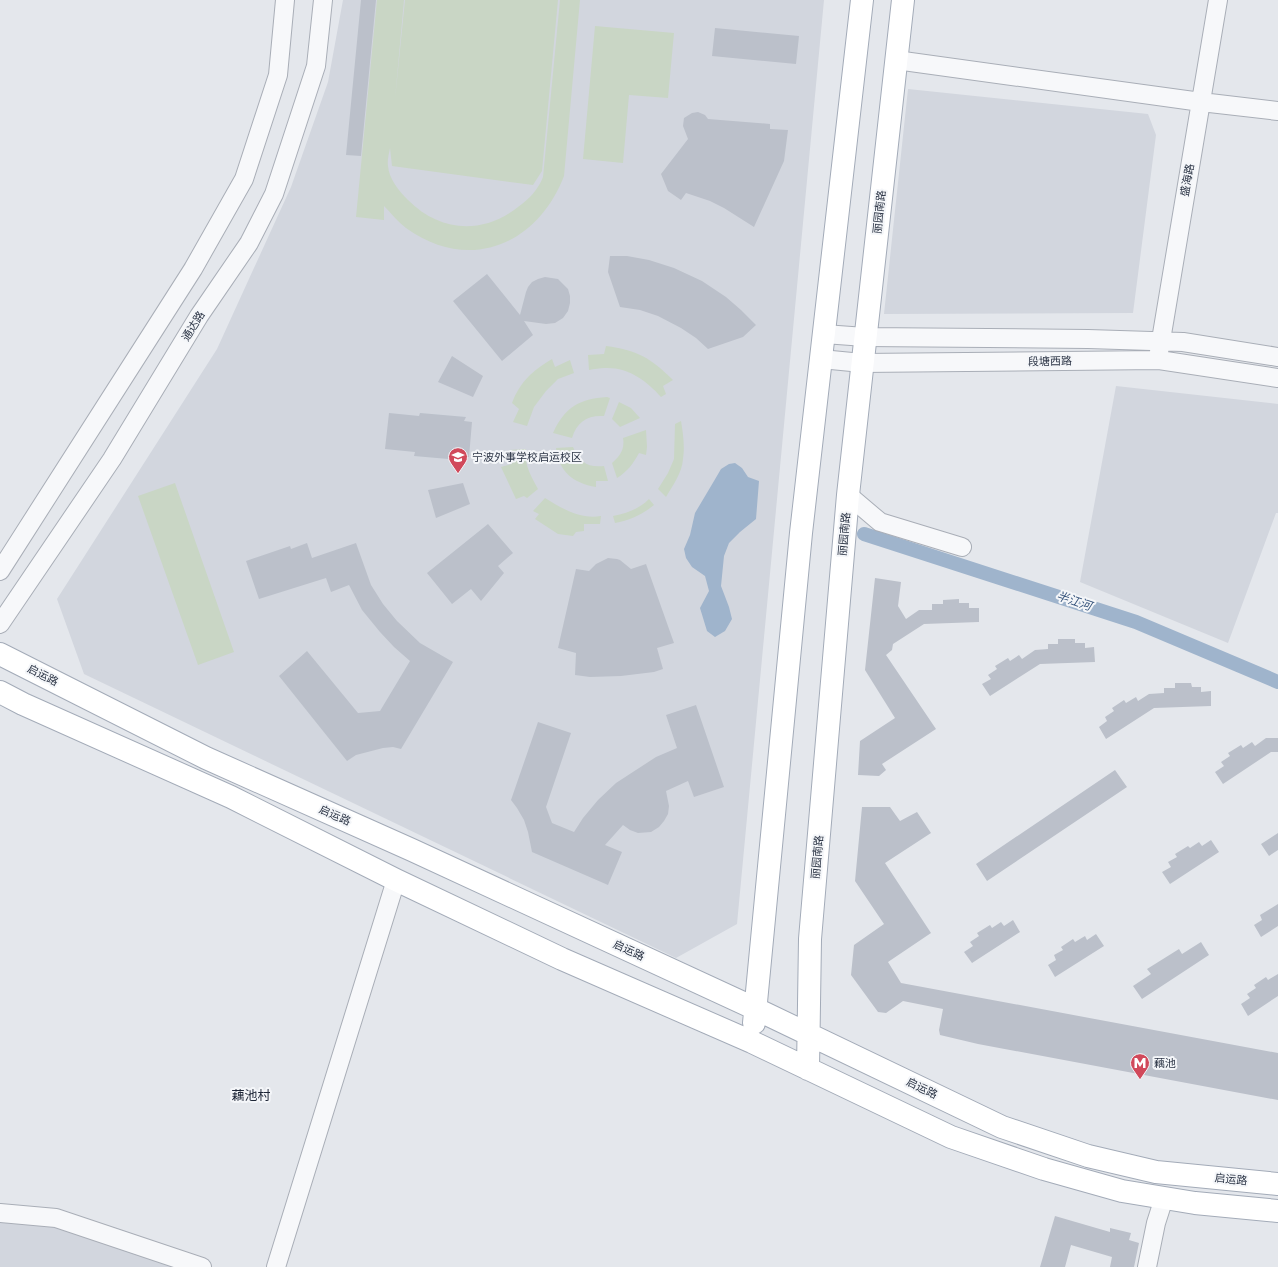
<svg xmlns="http://www.w3.org/2000/svg" width="1278" height="1267" font-family="'Public Sans','Noto Sans SC',sans-serif">
	<style>
		.built { fill: #d2d6de }
		.green { fill: #c9d6c5 }
		.water { fill: #9fb4cc }
		.lines { fill: none; stroke-linecap: round; stroke-linejoin: round }
		.canal { stroke: #9fb4cc; stroke-width: 14 }
		.building { fill: #bbc0ca }
		.minor-casing { stroke: #a9aeb7; stroke-width: 20 }
		.major-casing { stroke: #a3abb8; stroke-width: 24 }
		.minor { stroke: #f7f8fa; stroke-width: 18 }
		.major { stroke: #fff; stroke-width: 22 }
		.labels { text-anchor: middle; stroke-width: 4; stroke-linejoin: round; paint-order: stroke }
		.street-label { font-size: 11px; fill: #2b3445; stroke: #f4f6f9 }
		.poi-label { font-size: 11px; fill: #2b3445; stroke: #f4f6f9; text-anchor: start }
		.water-label { font-size: 12px; font-style: italic; fill: #34527a; stroke: #f4f6f9 }
		.quarter-label { font-size: 13px; fill: #1d2536; stroke: #f4f6f9 }
	</style>
	<rect width="100%" height="100%" fill="#e4e7ec"/>
	<path class="built" d="M343,0H824L737,924L676,958L84,674L57,599L217,349L291,187L328,82Z
		M908,89L1148,114L1156,135L1133,313L884,314Z
		M1116,386L1278,404V513H1276L1228,643L1080,582Z
		M0,1220L53,1226L181,1267H0Z"/>
	<path class="green" d="M377,0H404L395,99L405,0H558L542,171L533,185L392,166L390,148C389,154 387,160 388,166C389,179 399,191 408,200C440,232 482,235 518,207C529,199 538,190 543,177L560,0H580L564,176C537,246 468,273 406,228C398,222 391,213 384,206V220L356,217Z
		M595,26L674,33L668,98L629,95L623,163L583,159Z
		M606,346C637,350 651,358 673,380L663,386L666,394L661,397C647,381 628,367 605,368C600,368 594,369 589,370L588,355L604,354Z
		M552,359L555,367L570,360L574,373L558,379L546,391L534,407L527,426L513,422L519,409L512,403C520,382 532,371 552,359Z
		M607,397L610,398L604,416C587,415 577,422 572,438L553,433C565,407 579,399 607,397Z
		M619,402L631,408L640,418L620,427L612,419Z
		M681,421C683,433 685,447 683,459C682,473 673,485 666,497L658,489L668,473L674,459L675,424Z
		M646,430L647,447L646,455L639,453C633,464 627,472 617,478L612,463C620,456 625,449 623,438Z
		M573,447C579,462 588,468 604,466L608,481H596V487C573,483 559,472 556,448Z
		M526,449C523,463 532,478 538,489L527,498L524,496L516,499L501,467L512,464L509,450Z
		M175,483L234,652L198,665L138,496Z
		M545,498C561,508 581,520 601,516L600,524H584V531L576,532L573,536L558,534L535,519L539,514L533,511Z
		M649,499L654,505C642,515 630,520 615,523L613,516C628,513 639,509 649,499Z"/>
	<path class="water" d="M735,463L742,468L748,477L759,481L756,519L740,532L729,543L724,556L721,586L729,607L732,619L725,631L715,637L707,631L700,608L709,591L705,576L692,567L686,558L684,549L690,535L695,513L714,481L721,469L729,464Z"/>
	<g class="lines">
		<path class="canal" d="M864,534L1136,622L1278,682"/>
	</g>
	<path class="building" d="M361,0H376L361,156L346,155Z
		M715,28L799,36L796,64L712,56Z
		M698,112L705,115L708,119L770,124V129L788,130L784,161L754,227L724,208L710,201L686,193L681,200L668,191L661,174L688,139L683,126L684,118L692,113Z
		M610,256H627L649,260L674,268L702,281L726,297L741,310L756,325L743,337L708,349L696,338L681,328L658,316L640,310L620,307L608,272Z
		M487,274L520,315L526,292L528,287L532,282L538,279L545,277L558,279L568,289L570,296V303L568,311L563,318L555,323L546,324L524,321L533,335L502,361L453,301Z
		M452,356L483,376L473,397L438,382Z
		M389,413L419,416L420,413L466,417L464,421L472,422L469,457L459,456L460,460L414,456L415,452L385,449Z
		M463,483L470,504L436,518L428,490Z
		M488,524L513,553L498,566L504,573L481,601L471,589L452,604L427,573Z
		M307,543L312,558L356,543L371,585L383,604L397,621L420,643L453,662L401,749L393,747L383,748L356,755L347,761L279,676L307,651L358,713L380,711L410,661L394,647L380,632L362,610L349,585L331,592L326,578L259,599L246,561L290,546L291,549Z
		M608,558L617,559L620,560L631,569L646,564L674,643L657,648L663,669L654,672L621,676L590,677L575,675L576,653L558,648L576,569L589,571L596,564Z
		M875,578L901,582L898,606L906,619L919,610H932V604H943V600L959,599V603H969V608H979V622L924,624L893,644L892,650L886,655L936,729L882,764L886,770L879,776L858,775L860,741L895,718L865,670Z
		M1058,639H1075V643H1085V648L1094,647L1095,662L1040,664L990,696L982,684L991,679L988,675L997,669L995,666L1008,658L1010,661L1019,655L1022,659L1035,650L1048,649V644H1058Z
		M1175,683H1191L1192,687H1201V692L1211,691V706L1154,708L1106,739L1099,727L1107,721L1105,717L1114,711L1112,708L1124,700L1126,703L1136,697L1138,701L1149,694L1164,693V688H1175Z
		M696,705L724,787L694,797L688,781L666,791L669,806L668,814L664,821L659,827L651,832L638,833L630,830L623,825L605,845L622,852L608,885L532,852L528,832L524,820L517,808L511,800L538,722L571,733L546,807L552,823L574,832L583,818L598,800L616,783L656,757L677,748L666,715Z
		M1266,738H1278V752H1271L1223,784L1215,772L1224,766L1221,762L1230,756L1228,753L1241,745L1243,748L1252,742L1255,746Z
		M1115,770L1127,787L987,881L976,864Z
		M862,807H890L900,821L917,812L931,833L885,863L931,933L888,962L901,983L1278,1053V1100L978,1044L940,1035L939,1030L943,1009L903,1001L886,1013L878,1012L851,975L854,945L884,924L855,881Z
		M1278,833V850L1269,856L1261,844Z
		M1211,840L1219,852L1170,884L1162,872L1171,867L1168,862L1177,857L1175,854L1188,846L1190,848L1199,842L1202,846Z
		M1278,904V926L1261,937L1254,925L1262,920L1260,915Z
		M1013,920L1020,932L972,963L964,952L973,946L970,942L979,936L977,933L990,925L992,928L1001,922L1004,926Z
		M1096,934L1104,946L1055,977L1048,965L1056,960L1054,955L1063,950L1061,947L1073,939L1075,942L1085,936L1087,940Z
		M1201,942L1209,955L1142,999L1133,986L1151,974L1147,969L1179,949L1182,954Z
		M1278,974V996L1248,1016L1241,1004L1250,998L1247,994L1256,988L1254,985L1266,977L1268,980Z
		M1055,1216L1110,1232V1228L1131,1233L1129,1240L1139,1243L1134,1267H1110L1112,1257L1071,1245L1065,1267H1040Z"/>
	<g class="lines">
		<defs>
			<path id="minor" d="M896,60L1201,102L1278,111
				M824,334L865,337L1088,339L1183,342L1278,357
				M1159,352L1218,0
				M821,359L862,363L1159,360L1278,378
				M848,495L880,522L962,547
				M0,571L193,269L244,179L278,75L285,0
				M0,624L112,459L199,316L249,243L274,194L316,66L323,0
				M0,1213L56,1218L202,1267
				M276,1267L396,880
				M1147,1267L1156,1223L1164,1198"/>
			<path id="major" d="M0,654L206,758L412,850L756,1009L1002,1127L1088,1156L1156,1172L1278,1184
				M0,692L23,704L231,797L396,880L562,959L752,1042L951,1137L1044,1169L1122,1191L1195,1203L1278,1211
				M754,1023L801,533L862,0
				M808,1069L810,939L848,495L903,0"/>
		</defs>
		<use href="#minor" class="minor-casing"/>
		<use href="#major" class="major-casing"/>
		<use href="#minor" class="minor"/>
		<use href="#major" class="major"/>
	</g>
	<defs>
		<symbol id="school-pin" viewBox="-11 -11 22 30"><path d="M0 17L-7.5 6A9.5 9.5 0 1 1 7.5 6Z" fill="#d1495b" stroke="#f4f6f9"/><path d="M0-5L7-2L0 1L-7-2ZM-4 1L0 2.5L4 1V4Q0 6-4 4Z" fill="#fff"/></symbol>
		<symbol id="metro-pin" viewBox="-11 -11 22 30"><path d="M0 17L-7.5 6A9.5 9.5 0 1 1 7.5 6Z" fill="#d1495b" stroke="#f4f6f9"/><path d="M-5.5 5V-5H-3L0 0L3-5H5.5V5H3V-.5L0 4L-3-.5V5Z" fill="#fff"/></symbol>
	</defs>
	<g fill-rule="evenodd">
		<use href="#school-pin" x="447" y="446" width="22" height="30"/>
		<use href="#metro-pin" x="1129" y="1052" width="22" height="30"/>
	</g>
	<g class="labels">
		<g class="street-label">
			<text transform="translate(1187 180) rotate(-80)" y="4">盛海路</text>
			<text transform="translate(879 212) rotate(-84)" y="4">丽园南路</text>
			<text transform="translate(193 326) rotate(-58)" y="4">通达路</text>
			<text transform="translate(1050 361) rotate(-1)" y="4">段塘西路</text>
			<text transform="translate(844 534) rotate(-85)" y="4">丽园南路</text>
			<text transform="translate(43 675) rotate(27)" y="4">启运路</text>
			<text transform="translate(335 815) rotate(24)" y="4">启运路</text>
			<text transform="translate(817 857) rotate(-85)" y="4">丽园南路</text>
			<text transform="translate(629 950) rotate(25)" y="4">启运路</text>
			<text transform="translate(922 1088) rotate(26)" y="4">启运路</text>
			<text transform="translate(1231 1179) rotate(6)" y="4">启运路</text>
		</g>
		<g class="poi-label">
			<text x="472" y="461">宁波外事学校启运校区</text>
			<text x="1154" y="1067">藕池</text>
		</g>
		<g class="water-label">
			<text transform="translate(1074 601) rotate(18)" y="4">半江河</text>
		</g>
		<g class="quarter-label">
			<text x="251" y="1100">藕池村</text>
		</g>
	</g>
</svg>
